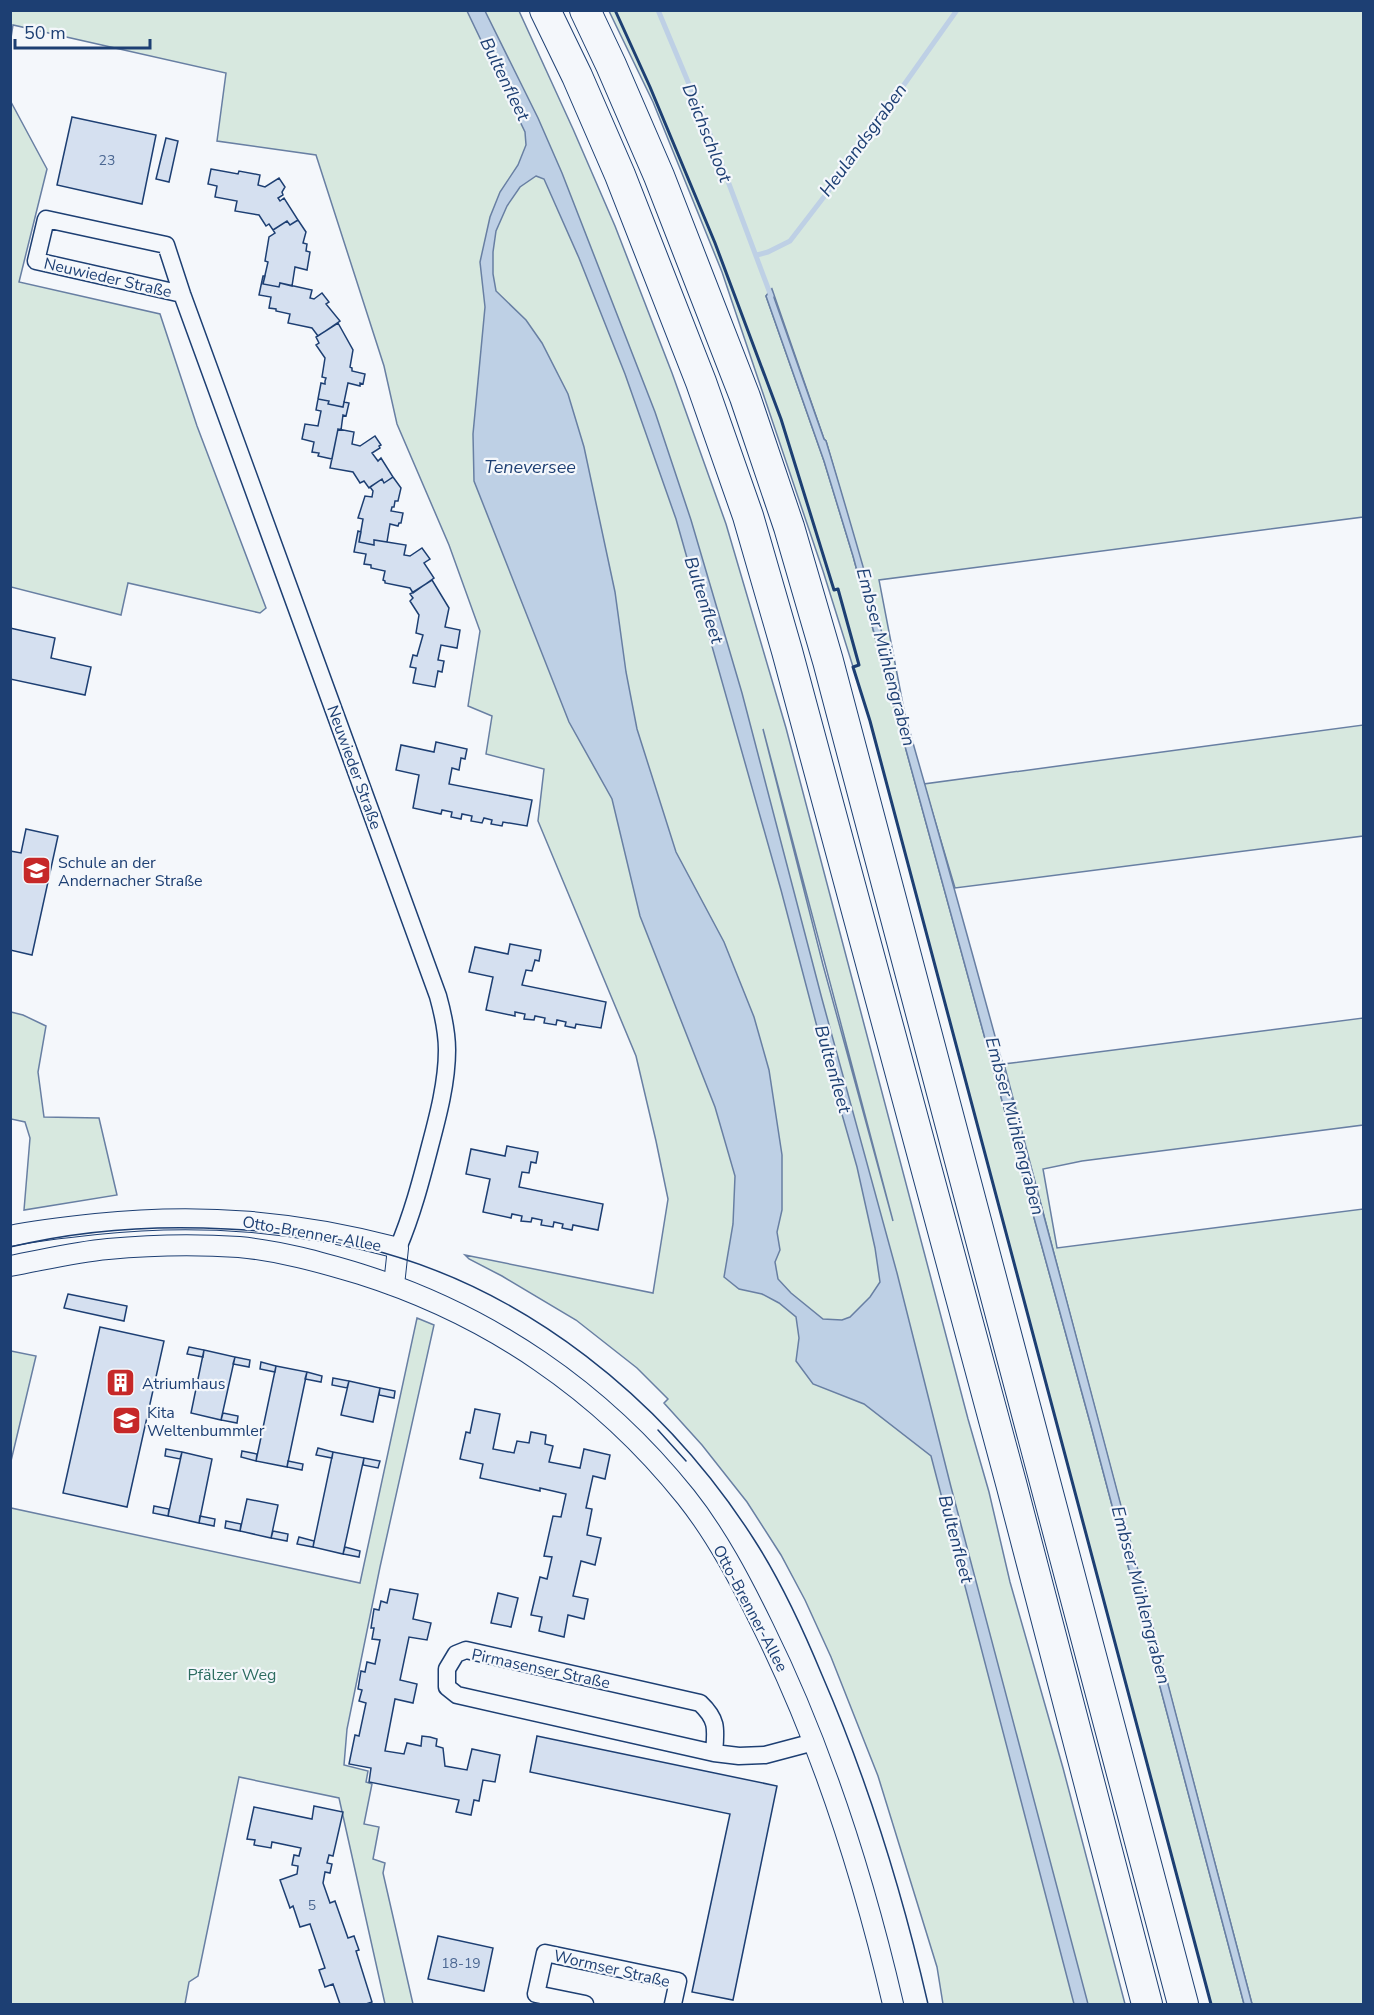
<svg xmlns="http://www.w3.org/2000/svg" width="1374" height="2015" font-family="'Nunito Sans',sans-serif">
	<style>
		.green { fill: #d7e8df; stroke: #687fa3; stroke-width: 1.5; fill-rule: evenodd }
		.water { fill: #bed0e5; stroke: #687fa3; stroke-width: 1.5; fill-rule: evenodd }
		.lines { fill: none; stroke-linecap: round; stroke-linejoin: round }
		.stream { stroke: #bed0e5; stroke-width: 5 }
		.building { fill: #d5e0f0; stroke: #1d3f73; stroke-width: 1.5 }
		.minor-casing { stroke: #1d3f73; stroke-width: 19 }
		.tertiary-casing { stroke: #1d3f73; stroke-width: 22 }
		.motorway-casing { stroke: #1d3f73; stroke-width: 32 }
		.minor { stroke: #f4f7fb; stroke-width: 16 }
		.tertiary { stroke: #f4f7fb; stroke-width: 20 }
		.motorway { stroke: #f4f7fb; stroke-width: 30 }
		.tram { stroke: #1d3f73; stroke-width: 1.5 }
		.wall { stroke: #1d3f73; stroke-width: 3 }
		.labels { text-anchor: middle; stroke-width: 4.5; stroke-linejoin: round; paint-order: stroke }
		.number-label { font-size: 14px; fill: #4b6792 }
		.street-label { font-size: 16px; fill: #1d3f73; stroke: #f4f7fb }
		.poi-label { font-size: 16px; fill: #1d3f73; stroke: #f4f7fb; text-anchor: start }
		.park-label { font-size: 16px; fill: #2c6c60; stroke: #f4f7fb }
		.water-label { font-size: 18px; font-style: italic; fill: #1d3f73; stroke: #f4f7fb }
	</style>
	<rect width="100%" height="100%" fill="#f4f7fb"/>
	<path class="green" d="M10,11H519L573,129L615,226L672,373L726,524L786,728L968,1419L989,1492L1010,1582L1063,1768L1125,2004H943L937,1967L878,1776L831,1657L805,1600L781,1555L747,1502L702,1445L664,1403L668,1399L637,1368L576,1320L502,1276L469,1259L465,1255L653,1293L668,1199L656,1141L636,1056L538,821L544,769L486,754L492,716L468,706L480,631L449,545L397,424L384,366L316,155L217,141L226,73L13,25L11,38ZM763,729L893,1221L823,965Z
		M609,11H1363V517L879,580L905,715L826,441L824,439L772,289L766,296L824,461L853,556L1091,1426L1244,2004H1211L870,721L823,571L722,272L653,102Z
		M11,102L47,169L19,282L160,314L197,426L266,608L260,613L128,583L121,615L11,587Z
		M1363,725V836L955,888L924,784Z
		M11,1012L23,1015L46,1026L38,1072L44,1117L99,1118L117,1195L24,1210L30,1138L25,1122L11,1119Z
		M1363,1018V1125L1082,1161L1043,1169L1057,1248L1363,1209V2004H1252L1004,1064Z
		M417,1318L434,1325L380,1567L347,1729L344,1765L368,1771L366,1782L372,1784L364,1824L379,1827L373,1859L385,1863L383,1873L413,2004H385L339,1798L239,1777L198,1976L189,1982L185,2004H11V1508L360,1583Z
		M11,1351L36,1356L11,1461L10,1351Z"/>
	<path class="water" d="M467,11H485L538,118L562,173L655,412L691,520L742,693L822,999L897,1273L951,1487L1088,2004H1074L931,1456L864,1404L813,1384L796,1361L799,1338L796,1317L779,1303L762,1294L739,1289L724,1277L733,1224L735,1176L715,1107L640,916L612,799L569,722L474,481L473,434L485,307L480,262L490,217L500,192L518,165L526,145L525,132ZM536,176L544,179L579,258L625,374L676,519L781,890L816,1023L857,1167L875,1248L880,1282L870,1297L850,1317L842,1320L823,1319L791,1293L778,1279L775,1262L780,1250L777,1232L782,1210V1155L769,1070L754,1017L724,942L676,852L637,729L626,672L615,592L584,447L568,394L542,343L526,320L496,291L493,274V252L496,231L507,206L520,187Z
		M771,289L824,439L826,441C861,555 892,670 925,785C1040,1190 1145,1598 1252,2004H1244L1091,1426L853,556L824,461L766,296Z"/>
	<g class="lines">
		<path class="stream" d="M658,10L714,144L771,296
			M757,255L768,252L790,241L830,189L957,10"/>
	</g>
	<path class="building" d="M72,117L156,135L142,204L57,185Z
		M166,138L178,141L169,182L156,179Z
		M211,169L238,174L239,171L260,175L258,185L265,187L279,178L285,187L282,192L283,195L278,198L280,201L284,198L298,220L290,225L287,221L273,230L269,224L266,226L259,215L235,211L237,201L215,197L217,186L208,184Z
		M298,220L306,232L303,243L307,244L306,251L310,252L307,270L295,267L292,286L280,283L279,287L263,284L268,262L265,261L269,237L275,233L273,230L287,221L290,225Z
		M263,276H265L263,284L279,287L280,283L312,290L310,298L314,299L322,293L329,302L326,304L340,321L318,336L312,328L288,323L290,314L276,311V309L269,308L271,297L259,295Z
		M338,323L353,350L350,367L352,368V371L365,374L363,384L360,383V386L348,383L343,407L328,404L329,401L318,399L321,383L325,384V381L326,378L322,377L325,358L316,345L319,343L316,337Z
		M318,399L329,401L328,404L343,407L344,402L349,403L346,416L343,415L341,430L338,429L332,459L318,456L319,453L312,452L314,442L302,439L305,424L318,426L321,411L316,410Z
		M338,429L354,432L352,444L360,446L375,436L381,445L379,446L380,448L372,453L378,461L381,458L393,477L384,483L382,479L369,488L364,481L360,483L353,472L330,468Z
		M393,477L401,488L398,501H395L394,507H392L391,511L403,513L401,523H399L398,526L390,524L387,542L374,540V545L359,542L363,519L358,518L365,496L372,497L373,491L370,487L382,479L384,483Z
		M358,531L361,532L359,542L374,545V540L406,545L404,555L410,556L422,548L430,559L424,563L434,578L413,593L410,588L385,583V581L383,580L385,571L371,568V565L364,564L366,554L354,552Z
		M432,580L449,608L445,627L460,630L457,648L441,645L438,660L444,661L442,672L438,671L435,687L413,683L416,668L410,667L413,655L417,656L423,635L416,633L419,615L410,601L413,598L410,594Z
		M10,628L55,638L51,658L91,667L85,695L10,679Z
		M436,742L467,749L465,759L461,758L459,770L452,768L449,784L532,800L527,826L503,822L502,826L491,824L492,820L484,818L482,823L471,821L472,816L462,814L461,819L451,817L452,812L442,810L441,814L413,808L419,775L396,770L401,745L434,752Z
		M26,829L58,836L32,955L10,950V851L21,853Z
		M510,944L541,950L539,961L535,960L532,971L526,970L522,985L606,1002L601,1028L576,1024L575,1028L565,1026L566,1022L557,1020L556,1025L544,1023L545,1018L535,1016L534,1020L524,1019L525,1014L515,1012V1016L486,1010L493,977L469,972L475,947L508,954Z
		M507,1146L538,1152L536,1163L531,1162L529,1173L522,1172L519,1187L603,1204L598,1230L573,1225L572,1230L562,1228L563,1224L554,1222L553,1227L541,1225L542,1220L532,1218L531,1222L521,1221L522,1216L512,1214L511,1218L483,1212L490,1179L466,1174L471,1149L505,1156Z
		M68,1294L127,1306L124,1321L64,1308Z
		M100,1327L164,1341L127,1507L63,1493Z
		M189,1347L204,1350L203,1357L187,1354Z
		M204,1350L235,1357L221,1420L191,1413Z
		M235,1357L250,1360L249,1367L233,1364Z
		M261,1362L276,1366L275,1372L260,1369Z
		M276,1366L307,1372L287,1467L256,1461Z
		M307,1372L322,1376L321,1382L305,1379Z
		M333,1378L349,1381L347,1388L332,1385Z
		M349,1381L380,1388L373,1422L341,1415Z
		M380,1388L395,1391L394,1398L379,1395Z
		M475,1409L500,1414L493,1449L514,1453L517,1441L529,1443L531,1432L546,1435L545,1444L553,1446L549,1462L580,1468L584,1449L610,1455L605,1479L593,1476L586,1508L592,1509L587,1535L601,1538L595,1565L581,1561L573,1596L588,1599L584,1619L568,1615L564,1637L539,1631L542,1617L531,1615L540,1577L547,1579L552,1557L544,1556L553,1516L561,1517L566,1494L540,1488V1491L480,1478L483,1464L460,1459L466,1432L470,1433Z
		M223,1413L238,1416L237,1423L221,1420Z
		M318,1448L333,1452L332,1458L316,1455Z
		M166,1449L182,1452L180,1459L165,1456Z
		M242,1451L257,1454L256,1461L241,1457Z
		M182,1452L212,1459L199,1523L168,1516Z
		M333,1452L364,1458L343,1554L313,1547Z
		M364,1458L380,1461L378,1468L363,1465Z
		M288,1461L303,1464L302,1470L287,1467Z
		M247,1499L278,1505L271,1538L240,1531Z
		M154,1506L169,1509L168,1516L153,1513Z
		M200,1516L215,1519L214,1526L199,1523Z
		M226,1521L241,1524L240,1531L225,1528Z
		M273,1531L288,1534L287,1541L271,1538Z
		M299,1537L314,1541L313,1547L297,1544Z
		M345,1547L360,1551L359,1557L343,1554Z
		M390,1589L418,1594L413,1619L431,1623L427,1640L409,1637L400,1680L417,1684L413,1703L395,1699L385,1751L404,1754L407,1743L421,1746L422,1736L430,1737L437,1739L436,1746L443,1748L445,1766L467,1770L472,1749L500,1755L495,1782L483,1780L479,1801L474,1800L471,1815L456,1812L459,1800L369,1782L371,1768L349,1764L355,1735L359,1736L366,1703L359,1701L362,1690L358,1689L361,1671L365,1672L367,1662L375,1664L380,1640L372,1639L374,1628H371L374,1609L379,1610L381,1601L387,1603Z
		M498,1593L518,1598L511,1627L491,1623Z
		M537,1736L777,1786L733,2000L692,1992L730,1814L530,1772Z
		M314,1806L343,1812L333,1856L329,1855L327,1863L332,1864L330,1873L325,1872L323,1883L330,1903L335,1901L348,1938L354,1936L359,1950L356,1951L372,2002L366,2004H340L333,1984L325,1987L319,1970L325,1968L310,1924L300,1927L293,1906L290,1908L280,1880L297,1874L298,1866L292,1865L294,1855L299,1856L301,1848L272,1842L271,1848L254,1845L255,1840L247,1839L254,1807L312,1819Z
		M438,1936L493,1948L484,1991L428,1979Z"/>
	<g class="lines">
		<defs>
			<path id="minor" d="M182,294L36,261L46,219L166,245L182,294L438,996C443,1014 447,1032 447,1050C447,1082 438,1116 430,1146C421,1181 412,1215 398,1248
				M714,1753C716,1729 718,1720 700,1703L466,1650L456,1654L447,1669V1687L457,1695L714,1753L739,1756L765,1755L814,1742
				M585,2004L536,1994L545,1953L678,1981L673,2004"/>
			<path id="tertiary" d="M10,1236C39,1230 67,1227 96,1224C201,1213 297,1221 398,1248L394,1285
				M10,1266C43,1260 75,1252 108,1249C150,1245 196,1244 239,1247C281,1251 320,1262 360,1274C490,1315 601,1391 686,1497C717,1536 741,1582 763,1627C822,1746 863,1875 893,2004"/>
			<path id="motorway" d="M545,10L577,76L620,175L701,382L748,516L787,651L1011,1483L1147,2004
				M585,10L611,65L659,176L745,397L789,527L828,661L1183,2004"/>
		</defs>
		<use href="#minor" class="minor-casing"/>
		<use href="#tertiary" class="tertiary-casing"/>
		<use href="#motorway" class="motorway-casing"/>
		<use href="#minor" class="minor"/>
		<use href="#tertiary" class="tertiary"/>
		<use href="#motorway" class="motorway"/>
		<path class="tram" d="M10,1247C81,1230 155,1225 227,1229C272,1231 317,1237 361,1247C525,1286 666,1401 755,1541C782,1583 803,1629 822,1675C868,1781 902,1891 928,2004
			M658,1430L686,1461"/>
		<path class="wall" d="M615,10L650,87L715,243L781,419L834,590L838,589L859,665L853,667L870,721L1211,2004"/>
	</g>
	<defs>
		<symbol id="school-square" viewBox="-11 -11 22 22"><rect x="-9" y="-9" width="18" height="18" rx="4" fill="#c62828" stroke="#f4f7fb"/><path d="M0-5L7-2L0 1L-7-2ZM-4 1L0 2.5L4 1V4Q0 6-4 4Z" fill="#fff"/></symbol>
		<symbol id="building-square" viewBox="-11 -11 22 22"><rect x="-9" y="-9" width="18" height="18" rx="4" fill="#c62828" stroke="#f4f7fb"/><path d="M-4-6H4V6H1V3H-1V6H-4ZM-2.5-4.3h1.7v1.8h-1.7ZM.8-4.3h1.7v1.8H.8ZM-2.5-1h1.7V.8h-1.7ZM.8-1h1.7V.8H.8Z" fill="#fff"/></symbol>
	</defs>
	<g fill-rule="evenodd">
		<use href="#school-square" x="20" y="854" width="33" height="33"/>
		<use href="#building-square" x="104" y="1366" width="33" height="33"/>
		<use href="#school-square" x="110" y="1404" width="33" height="33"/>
	</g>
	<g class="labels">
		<g class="number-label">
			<text x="107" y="165">23</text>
			<text x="312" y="1910">5</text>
			<text x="461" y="1968">18-19</text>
		</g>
		<g class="street-label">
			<text transform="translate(108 277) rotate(13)" y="6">Neuwieder Straße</text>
			<text transform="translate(355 767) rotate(70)" y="6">Neuwieder Straße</text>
			<text transform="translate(312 1233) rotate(10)" y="6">Otto-Brenner-Allee</text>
			<text transform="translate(751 1608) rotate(62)" y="6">Otto-Brenner-Allee</text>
			<text transform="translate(541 1668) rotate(12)" y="6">Pirmasenser Straße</text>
			<text transform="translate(612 1968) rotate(13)" y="6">Wormser Straße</text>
		</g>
		<g class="poi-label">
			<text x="58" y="868">Schule an der<tspan x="58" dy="18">Andernacher Straße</tspan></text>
			<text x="142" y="1389">Atriumhaus</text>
			<text x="147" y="1418">Kita<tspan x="147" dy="18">Weltenbummler</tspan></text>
		</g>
		<g class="park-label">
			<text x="232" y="1680">Pfälzer Weg</text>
		</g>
		<g class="water-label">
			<text transform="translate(505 79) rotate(64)" y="6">Bultenfleet</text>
			<text transform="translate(707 133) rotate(68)" y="6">Deichschloot</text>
			<text transform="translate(863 140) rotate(-54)" y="6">Heulandsgraben</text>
			<text x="530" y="473">Teneversee</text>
			<text transform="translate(704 600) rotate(72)" y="6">Bultenfleet</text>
			<text transform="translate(886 657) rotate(75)" y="6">Embser Mühlengraben</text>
			<text transform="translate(833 1069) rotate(74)" y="6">Bultenfleet</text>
			<text transform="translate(1015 1126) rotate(75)" y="6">Embser Mühlengraben</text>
			<text transform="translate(956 1539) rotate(75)" y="6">Bultenfleet</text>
			<text transform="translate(1141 1595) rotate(75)" y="6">Embser Mühlengraben</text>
		</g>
	</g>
	<rect width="1374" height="2015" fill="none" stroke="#1d3f73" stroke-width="24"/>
	<path d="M15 39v9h135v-9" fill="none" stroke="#1d3f73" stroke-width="3"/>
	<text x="24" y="39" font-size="18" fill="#1d3f73" stroke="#f4f7fb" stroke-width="4.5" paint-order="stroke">50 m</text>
</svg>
